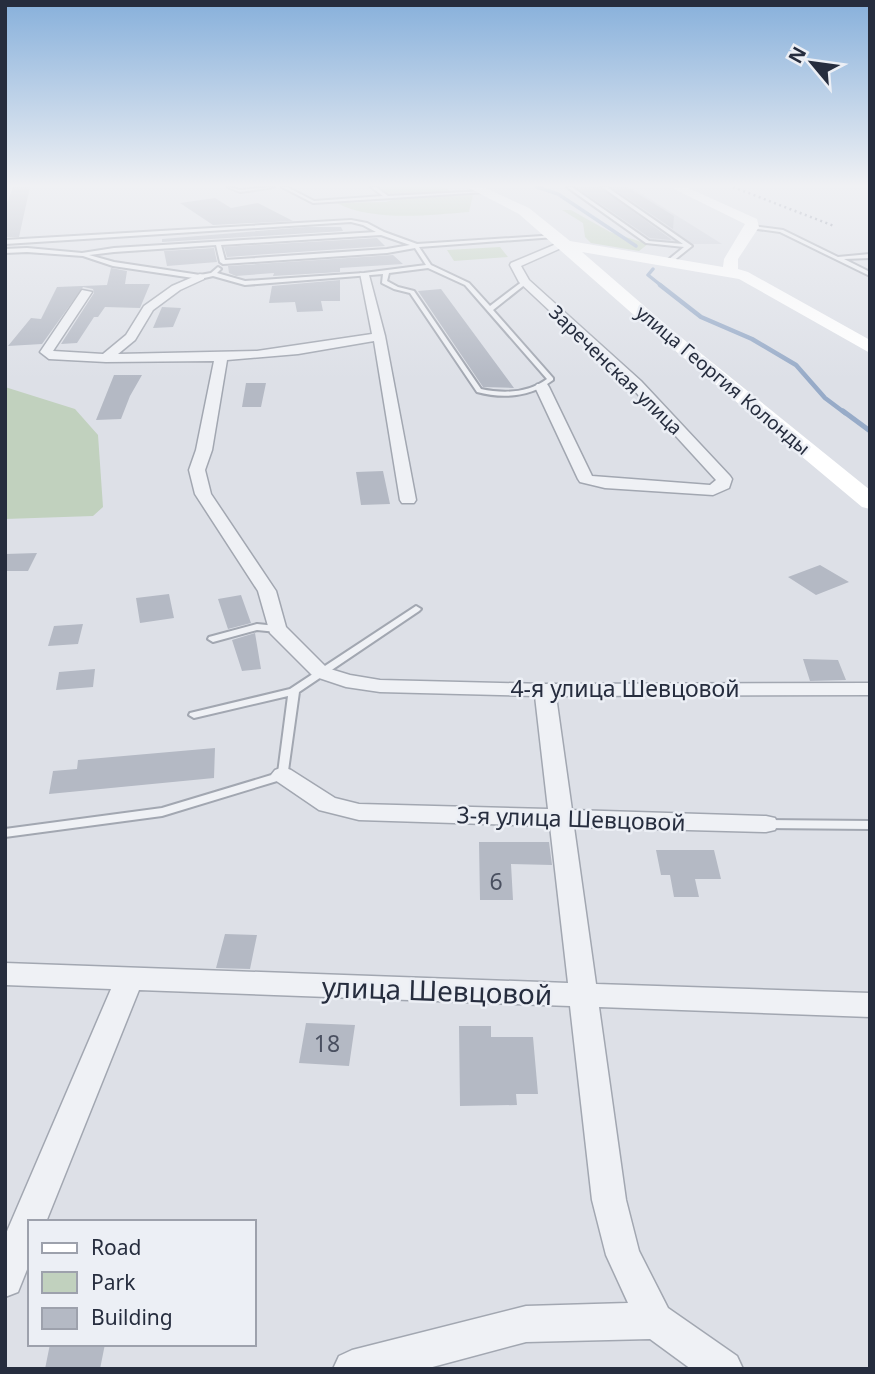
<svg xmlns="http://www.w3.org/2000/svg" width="875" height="1374" font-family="'Noto Sans',sans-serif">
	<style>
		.built { fill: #cbcfd9 }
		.green { fill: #c1d1be }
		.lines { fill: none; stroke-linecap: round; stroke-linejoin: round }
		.stream-far2 { stroke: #97abc8; stroke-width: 3.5 }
		.stream-far1 { stroke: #97abc8; stroke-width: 4.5 }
		.stream { stroke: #97abc8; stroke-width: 5 }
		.building { fill: #b4b9c4 }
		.lane-casing { stroke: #a2a7b1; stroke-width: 4 }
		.street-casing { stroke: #a2a7b1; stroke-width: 3 }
		.lane { fill: #eff1f5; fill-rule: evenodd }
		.street { fill: #eff1f5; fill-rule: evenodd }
		.secondary { fill: #fff; fill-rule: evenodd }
		.rail { stroke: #767e91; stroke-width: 2.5; stroke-dasharray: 2 3.5; stroke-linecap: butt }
		.labels { text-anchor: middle; stroke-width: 5; stroke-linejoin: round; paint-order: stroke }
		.far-street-label { font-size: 19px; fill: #262d3e; stroke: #eceff5 }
		.street-label { font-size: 23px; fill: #262d3e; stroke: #eceff5 }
		.near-number-label { font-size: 23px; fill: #4a5060 }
		.near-street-label { font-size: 28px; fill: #262d3e; stroke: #eceff5 }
	</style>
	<rect width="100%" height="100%" fill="#dde0e7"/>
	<path class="built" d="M566,187H631L722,244H648Z"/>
	<path class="green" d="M378,187H442L452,192L473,195L469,212C430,215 372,222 337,203L386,202L395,199L396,195H389Z
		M562,210H571L610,232L648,244L639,251L591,243L585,237L583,223Z
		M500,247L508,257L454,261L447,250Z
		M5,387L75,409L98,435L103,507L93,516L5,519Z"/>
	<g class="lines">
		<path class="stream-far2" d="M537,187L558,194L636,246
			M653,269L648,275L663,287"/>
		<path class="stream-far1" d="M660,285L701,317L752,339L796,365L825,398L845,413"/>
		<path class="stream" d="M843,411L870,431"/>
	</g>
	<path class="building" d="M13,187H30L19,237H5V208Z
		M576,187H600L672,240L650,238Z
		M611,187H627L674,216L673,229Z
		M215,198L231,208L258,203L293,221L213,225L180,203Z
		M306,227H341L343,231L162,242V239Z
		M377,238L385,246L227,257L224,247Z
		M214,248L217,262L167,266L164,251Z
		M393,255L403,264L340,268V272L273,276L274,273L236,276L229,273L228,266Z
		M111,268L127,271L125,284H150L140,308L105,307L98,317H94L77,343L61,344L94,293L93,289L83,287L42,344L8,346L31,318L41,319L57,287L107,285Z
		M340,280V301H321L323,311L297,312L295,302L269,303L272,286Z
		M441,289L514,388L483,387L418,291Z
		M162,307L181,308L173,327L153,328Z
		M114,375H142L130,396L121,419L96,420Z
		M246,383H266L261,407H242Z
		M383,471L390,504L361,505L356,472Z
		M37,553L28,571H5V554Z
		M820,565L849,582L816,595L788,577Z
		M169,594L174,618L140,623L136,598Z
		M241,595L251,623L228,629L218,599Z
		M83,624L78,644L48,646L54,626Z
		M255,633L261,669L242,671L232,640Z
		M803,659L838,660L846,680L810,681Z
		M95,669L93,687L56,690L59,672Z
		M215,748L214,778L49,794L53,771L77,769L78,760Z
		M479,842H549L552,865L511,864L513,900H480Z
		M656,850H714L721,879H695L699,897H674L670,875H661Z
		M225,934L257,935L250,969L216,968Z
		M306,1023L355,1025L349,1066L299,1063Z
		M459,1026H491V1037H533L538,1094H516L517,1105L460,1106Z
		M50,1344H105L100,1369H45Z"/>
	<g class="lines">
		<defs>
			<path id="lane" d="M228,187L240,190L274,187L240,192Z
				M282,187H287L314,201L383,196L371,187H376L388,196L484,191L486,192L313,203Z
				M567,187H572L649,241L683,244L602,187H607L692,246L672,262H668V260L684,247L646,243Z
				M351,220L367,223L384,232L417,244L557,235L555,237L419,247L431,265L469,283L490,306L523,281H527V283L493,310L553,378V380C531,397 503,399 477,392L410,293L394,289L382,283L383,274L245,285L213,276L200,279L113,266L83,256L27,252L5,253V249L27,248L82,253L114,248L376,232L363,225L351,222L5,244V240ZM381,235L410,245L387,249L225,260L221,245ZM216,245L220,262L223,264L387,253L415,248L426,265L364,273L245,281L217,273L221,269L218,267L211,273L200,275L114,262L89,255L114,252ZM428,268L465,285L547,379C528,393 504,394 481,389L414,291L398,287L387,281L389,273Z
				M752,226L783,230L838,257L870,254V258L844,259L870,272V276L780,232L750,228Z
				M416,606L421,609L419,611L299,692L287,778L162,816L5,837V829L162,808L278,773L288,696L194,718L189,715L190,713L290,689Z
				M257,624L277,626L282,629L277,632L257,630L213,642L208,639L209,637Z
				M766,820L870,821V829L766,828L762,827L760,824L762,821Z"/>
			<path id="street" d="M561,242L570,244L521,266L529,280L641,381L730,476L732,479L729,488L713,495L605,488L580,482L578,479L535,387L537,384H547L549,387L592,476L710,485L716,480L631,387L519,282L510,265L511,263Z
				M360,273L369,275L385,336L416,500L414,503H402L400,500L374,341L298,354L227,360L212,450L205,470L211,494L276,591L286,627L327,668L350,675L380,680L545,684L870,683V695L556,696L572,810L766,816L775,818L778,824L775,830L766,832L574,827L596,984L870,993V1017L599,1007L626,1200L639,1251L668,1308L737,1356L743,1369H691L650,1339L526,1342L425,1369H333L339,1356L352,1350L526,1306L628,1303L606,1255L592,1200L570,1006L139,990L46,1222H30V1262L18,1292L5,1297V1236L111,989L5,985V963L568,983L550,826L359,820L319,810L275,780L271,775L275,770L283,767L291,770L335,798L359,804L548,809L535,696L380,692L346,687L313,676L270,633L258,591L195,494L189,470L196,450L214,361L106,362L49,359L40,352L82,290L92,292L53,351L103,354L126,335L144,306L172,286L200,274L204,275V279L180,290L153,310L135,340L118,354L257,351L372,334Z"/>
		</defs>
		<use href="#lane" class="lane-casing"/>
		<use href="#street" class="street-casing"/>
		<use href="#lane" class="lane"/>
		<use href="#street" class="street"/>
		<path class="secondary" d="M467,187H483L529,208L570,241L723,267L724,259L745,224L670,187H686L757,219L759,227L738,259V269L748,272L870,340V353L739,279L582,252L672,330L870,490V509L862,507L660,338L519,214Z"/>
		<path class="rail" d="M733,187L834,226"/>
	</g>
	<linearGradient id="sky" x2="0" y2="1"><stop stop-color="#87b0db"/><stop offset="0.49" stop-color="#f0f1f4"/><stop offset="1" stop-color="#f0f1f4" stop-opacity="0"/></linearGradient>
	<rect width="875" height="379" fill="url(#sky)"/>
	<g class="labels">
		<g class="far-street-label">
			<text transform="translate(616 370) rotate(44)" y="7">Зареченская улица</text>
			<text transform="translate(723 380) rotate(40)" y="7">улица Георгия Колонды</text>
		</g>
		<g class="street-label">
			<text x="625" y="697">4-я улица Шевцовой</text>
			<text transform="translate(571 819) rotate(2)" y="8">3-я улица Шевцовой</text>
		</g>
		<g class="near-number-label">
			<text x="496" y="890">6</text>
			<text x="327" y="1052">18</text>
		</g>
		<g class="near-street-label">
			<text transform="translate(437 991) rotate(2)" y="10">улица Шевцовой</text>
		</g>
	</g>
	<rect width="875" height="1374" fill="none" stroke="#262d3e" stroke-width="14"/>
	<rect x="28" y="1220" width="228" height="126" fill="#eceff5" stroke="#9da1ac" stroke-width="2"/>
	<rect x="42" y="1243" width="35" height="10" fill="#ffffff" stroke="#9da1ac" stroke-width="2"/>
	<text x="91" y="1255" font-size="21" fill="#262d3e">Road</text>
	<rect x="42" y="1272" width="35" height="21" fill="#c1d1be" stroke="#9da1ac" stroke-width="2"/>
	<text x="91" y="1290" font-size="21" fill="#262d3e">Park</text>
	<rect x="42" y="1308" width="35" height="21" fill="#b4b9c4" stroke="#9da1ac" stroke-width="2"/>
	<text x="91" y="1325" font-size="21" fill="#262d3e">Building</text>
	<g transform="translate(812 63) rotate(299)" stroke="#eceff5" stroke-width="5" paint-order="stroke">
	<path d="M0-5L12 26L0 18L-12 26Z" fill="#262d3e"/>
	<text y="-10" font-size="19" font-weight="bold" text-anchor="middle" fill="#262d3e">N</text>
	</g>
</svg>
